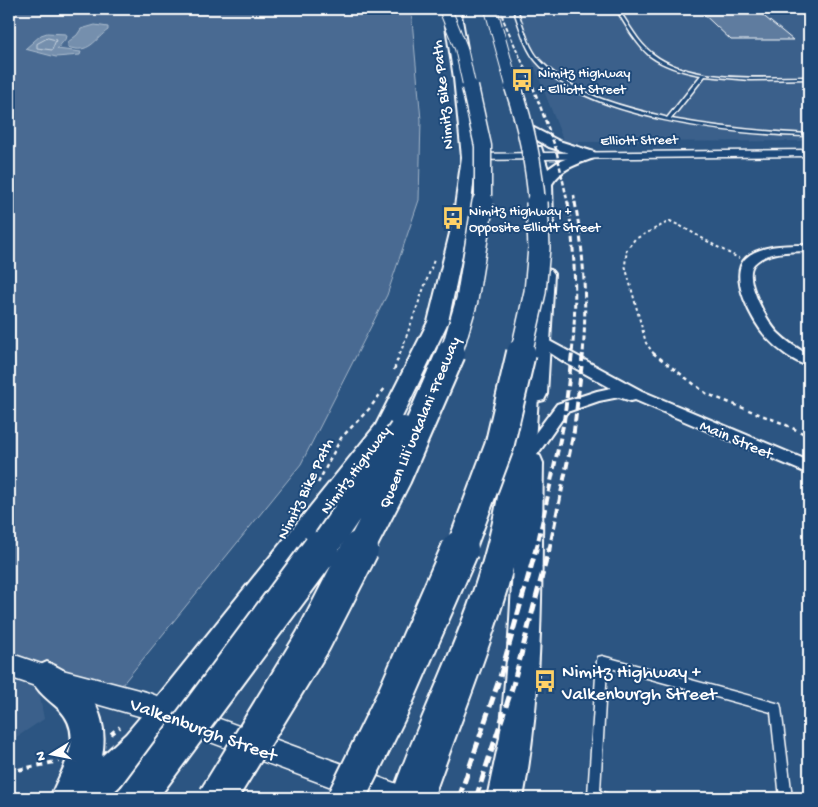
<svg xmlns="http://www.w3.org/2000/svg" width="818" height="807" font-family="'Gochi Hand',sans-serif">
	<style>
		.built { fill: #3b618b }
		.green { fill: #486b92; stroke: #a4b5c8 }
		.water { fill: #748fad; stroke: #acbcce }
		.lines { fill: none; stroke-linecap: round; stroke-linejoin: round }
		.shore { stroke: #c7d2de; stroke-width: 1 }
		.building { fill: #5e7c9f; stroke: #fff }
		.service-casing { stroke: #fff; stroke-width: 3 }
		.minor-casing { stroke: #fff; stroke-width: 4 }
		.tertiary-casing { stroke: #fff; stroke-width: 3 }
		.primary-casing { stroke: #fff; stroke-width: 4 }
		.motorway-casing { stroke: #fff; stroke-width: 4 }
		.path-far2 { stroke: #fff; stroke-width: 2; stroke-dasharray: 3 3; stroke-linecap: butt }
		.path-far1 { stroke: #fff; stroke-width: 2.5; stroke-dasharray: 4 4; stroke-linecap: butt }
		.path { stroke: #fff; stroke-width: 4; stroke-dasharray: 5 5; stroke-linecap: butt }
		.service { fill: #1f4a7a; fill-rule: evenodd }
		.minor { fill: #1f4a7a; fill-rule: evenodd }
		.tertiary { fill: #1f4a7a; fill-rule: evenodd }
		.primary { fill: #1f4a7a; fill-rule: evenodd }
		.motorway { fill: #1f4a7a; fill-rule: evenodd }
		.rail-far4 { stroke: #fff; stroke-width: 2; stroke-dasharray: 4 2; stroke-linecap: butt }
		.rail-far3 { stroke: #fff; stroke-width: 2.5; stroke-dasharray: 4.5 2.5; stroke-linecap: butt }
		.rail-far2 { stroke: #fff; stroke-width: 3; stroke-dasharray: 6 3; stroke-linecap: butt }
		.rail-far1 { stroke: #fff; stroke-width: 4; stroke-dasharray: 8 4; stroke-linecap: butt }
		.rail { stroke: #fff; stroke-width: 5; stroke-dasharray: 11 5; stroke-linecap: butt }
		.motorway-bridge-far4-casing { stroke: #fff; stroke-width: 14; stroke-linecap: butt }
		.motorway-bridge-far3-casing { stroke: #fff; stroke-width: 19; stroke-linecap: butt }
		.motorway-bridge-far2-casing { stroke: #fff; stroke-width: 24; stroke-linecap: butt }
		.motorway-bridge-far1-casing { stroke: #fff; stroke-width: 32; stroke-linecap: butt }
		.motorway-bridge-casing { stroke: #fff; stroke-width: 40; stroke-linecap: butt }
		.motorway-bridge-far4 { stroke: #1f4a7a; stroke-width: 12 }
		.motorway-bridge-far3 { stroke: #1f4a7a; stroke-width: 16 }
		.motorway-bridge-far2 { stroke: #1f4a7a; stroke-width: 21 }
		.motorway-bridge-far1 { stroke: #1f4a7a; stroke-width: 28 }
		.motorway-bridge { stroke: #1f4a7a; stroke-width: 36 }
		.labels { text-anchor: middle; stroke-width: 4; stroke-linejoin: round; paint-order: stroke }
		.far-poi-label { font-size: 14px; fill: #fff; stroke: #1f4a7a; text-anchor: start }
		.far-street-label { font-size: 14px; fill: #fff; stroke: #1f4a7a }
		.street-label { font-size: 16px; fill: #fff; stroke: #1f4a7a }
		.near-poi-label { font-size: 19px; fill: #fff; stroke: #1f4a7a; text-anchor: start }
		.near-street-label { font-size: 19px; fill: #fff; stroke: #1f4a7a }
	</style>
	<rect width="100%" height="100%" fill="#2c5582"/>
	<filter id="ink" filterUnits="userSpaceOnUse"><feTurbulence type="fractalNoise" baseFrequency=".02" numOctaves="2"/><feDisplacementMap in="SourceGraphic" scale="10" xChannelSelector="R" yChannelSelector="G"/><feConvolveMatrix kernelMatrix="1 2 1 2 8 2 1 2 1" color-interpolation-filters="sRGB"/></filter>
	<g filter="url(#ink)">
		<path class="built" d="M512,9H809V141L564,142Z
			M9,672L37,681L44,719L9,742Z"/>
		<path class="green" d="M9,9H411L421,120L419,200L387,295L301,464L113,696L9,665Z"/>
		<path class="water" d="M95,25L108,27V30C95,39 89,55 68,47V42L77,35L81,29Z
			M47,33L66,34L67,37L57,49L81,52L80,55L56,57L25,49L41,35Z"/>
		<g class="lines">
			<path class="shore" d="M48,38L56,40L52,50L37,48V44Z"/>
		</g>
		<path class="building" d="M698,9H755L793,40H731Z"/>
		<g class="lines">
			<defs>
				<path id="service" d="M513,9H517C523,25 527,44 538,58C541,62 545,65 549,69C581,97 624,107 665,117L667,118L701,75C683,72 665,67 650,56C636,44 625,24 616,9H618C629,24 638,43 653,54C692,84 763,77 809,77V79L750,80L705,76L671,119C717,127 763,132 809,134V136C737,135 585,119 536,61C524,47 520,26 513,9Z
					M602,656L780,704L781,708L792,798H780L771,712L607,667L600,791L608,794L610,798H589L588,795L597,661L598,657Z"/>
				<path id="minor" d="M809,245V251C792,252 767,250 754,264C742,277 767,322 778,333C787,342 798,349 809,355V366C794,362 778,350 767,338C753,322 727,276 746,258C761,244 790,245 809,245Z
					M540,336L642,391L809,461V474L635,400L631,401L619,397L599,401L567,412L537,455L531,457L525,455L523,451L525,447L557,404L597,391L611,388L566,363L535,343L533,340L535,337Z"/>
				<path id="tertiary" d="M809,150V156L469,160L463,157L469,154Z
					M9,653L47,666L146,692L397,784L407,788L411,798H361L146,718L47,690L9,677Z"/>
				<path id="primary" d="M450,17L455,20L466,78L476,157L469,221L448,322L393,436L178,725L150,758L107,798H50C61,769 87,737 59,709C48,699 37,692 31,678L36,667L47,662C87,679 110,713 102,756L126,734L154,701L376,425L428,322L453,221L462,157L454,78L445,20Z
					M532,127L559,141L594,152L596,155L594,158C577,164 562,168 552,184L553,222L551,226H539L537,222L536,184L529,150L531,147H541L548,169L558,162L575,155L549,147L527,134L525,131Z
					M545,269L551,270L554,274L547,394L544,400L536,402L528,400L525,394L536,274L539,270Z
					M531,453L540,456L543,463C541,575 544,688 523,798H487L500,737L509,637L519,463L522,456Z"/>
				<path id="motorway" d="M448,9H460L467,48L465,51H457L455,48Z
					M528,359L537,361L540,367C536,419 535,474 524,525C503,618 465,708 433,798H391C416,725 452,656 476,583C500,513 507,440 516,367L519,361Z"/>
			</defs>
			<use href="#service" class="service-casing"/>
			<use href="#minor" class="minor-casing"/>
			<use href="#tertiary" class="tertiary-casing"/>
			<use href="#primary" class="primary-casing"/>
			<use href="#motorway" class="motorway-casing"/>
			<path class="path-far2" d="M400,354L434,260
				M654,354L646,343L625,265L627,249L635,239L670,221C694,232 715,247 739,258"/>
			<path class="path-far1" d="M653,353L707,394L782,423L809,436
				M394,370L400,353
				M318,483L341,438L369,409L385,388"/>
			<path class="path" d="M111,734L120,727
				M9,772L59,761"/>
			<use href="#service" class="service"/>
			<use href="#minor" class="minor"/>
			<use href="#tertiary" class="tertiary"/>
			<use href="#primary" class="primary"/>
			<use href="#motorway" class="motorway"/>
			<path class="rail-far4" d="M501,9L503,19L534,89"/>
			<path class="rail-far3" d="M533,87L556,149L568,204
				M574,195L575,204"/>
			<path class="rail-far2" d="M568,202C575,253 577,303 572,354
				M575,202C584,253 587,303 583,354"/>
			<path class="rail-far1" d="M536,551L564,421L572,353
				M549,551L574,431L583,353"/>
			<path class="rail" d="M459,798L500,677L536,549
				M476,798L513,685L549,549"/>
			<defs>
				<path id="motorway-bridge-far4" d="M445,9L461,48L470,89
					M491,9L513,89"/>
				<path id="motorway-bridge-far3" d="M470,87L483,146V204
					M513,87C526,126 534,163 537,204"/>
				<path id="motorway-bridge-far2" d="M451,354L467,300L483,202
					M521,354L535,292L539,248L537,202"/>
				<path id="motorway-bridge-far1" d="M321,551L403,431
					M359,551L397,477L451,353
					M460,551L499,447L521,353"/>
				<path id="motorway-bridge" d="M136,798L321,549
					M217,798L313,641L360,549
					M346,798L395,698L460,549"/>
			</defs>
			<use href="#motorway-bridge-far4" class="motorway-bridge-far4-casing"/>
			<use href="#motorway-bridge-far3" class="motorway-bridge-far3-casing"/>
			<use href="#motorway-bridge-far2" class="motorway-bridge-far2-casing"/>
			<use href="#motorway-bridge-far1" class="motorway-bridge-far1-casing"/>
			<use href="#motorway-bridge" class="motorway-bridge-casing"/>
			<use href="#motorway-bridge-far4" class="motorway-bridge-far4"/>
			<use href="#motorway-bridge-far3" class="motorway-bridge-far3"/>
			<use href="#motorway-bridge-far2" class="motorway-bridge-far2"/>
			<use href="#motorway-bridge-far1" class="motorway-bridge-far1"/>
			<use href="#motorway-bridge" class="motorway-bridge"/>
		</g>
	</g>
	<defs>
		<symbol id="bus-bare" viewBox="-9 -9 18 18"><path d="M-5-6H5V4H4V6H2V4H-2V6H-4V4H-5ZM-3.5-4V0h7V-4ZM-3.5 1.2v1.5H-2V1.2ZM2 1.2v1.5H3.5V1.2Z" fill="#ffd166" stroke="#1f4a7a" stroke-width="2.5" paint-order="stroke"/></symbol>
	</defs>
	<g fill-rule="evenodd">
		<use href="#bus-bare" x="506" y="64" width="32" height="32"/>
		<use href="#bus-bare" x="437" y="202" width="32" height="32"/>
		<use href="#bus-bare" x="529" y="665" width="32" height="32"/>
	</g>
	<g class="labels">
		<g class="far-poi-label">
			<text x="538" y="77">Nimitz Highway<tspan x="538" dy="16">+ Elliott Street</tspan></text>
			<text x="469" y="215">Nimitz Highway +<tspan x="469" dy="16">Opposite Elliott Street</tspan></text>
		</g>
		<g class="far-street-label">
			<text transform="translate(639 139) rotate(-1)" y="5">Elliott Street</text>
		</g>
		<g class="street-label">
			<text transform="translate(441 95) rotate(-96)" y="6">Nimitz Bike Path</text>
			<text transform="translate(418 422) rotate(-67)" y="6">Queen Liliʻuokalani Freeway</text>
			<text transform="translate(737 438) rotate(23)" y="6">Main Street</text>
			<text transform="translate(354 469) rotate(-53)" y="6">Nimitz Highway</text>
			<text transform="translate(304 488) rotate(-64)" y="6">Nimitz Bike Path</text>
		</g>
		<g class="near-poi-label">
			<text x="562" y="677">Nimitz Highway +<tspan x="562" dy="22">Valkenburgh Street</tspan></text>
		</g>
		<g class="near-street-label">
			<text transform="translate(204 728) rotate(20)" y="7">Valkenburgh Street</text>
		</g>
	</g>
	<rect width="818" height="807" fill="none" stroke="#1f4a7a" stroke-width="30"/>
	<rect x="15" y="15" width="788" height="777" fill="none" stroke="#fff" stroke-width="2" filter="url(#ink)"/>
	<g transform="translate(52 754) rotate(260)" stroke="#1f4a7a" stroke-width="4" paint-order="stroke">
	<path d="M0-4L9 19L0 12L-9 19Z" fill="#ffffff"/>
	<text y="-8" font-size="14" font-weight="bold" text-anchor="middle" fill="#ffffff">N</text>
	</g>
</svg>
